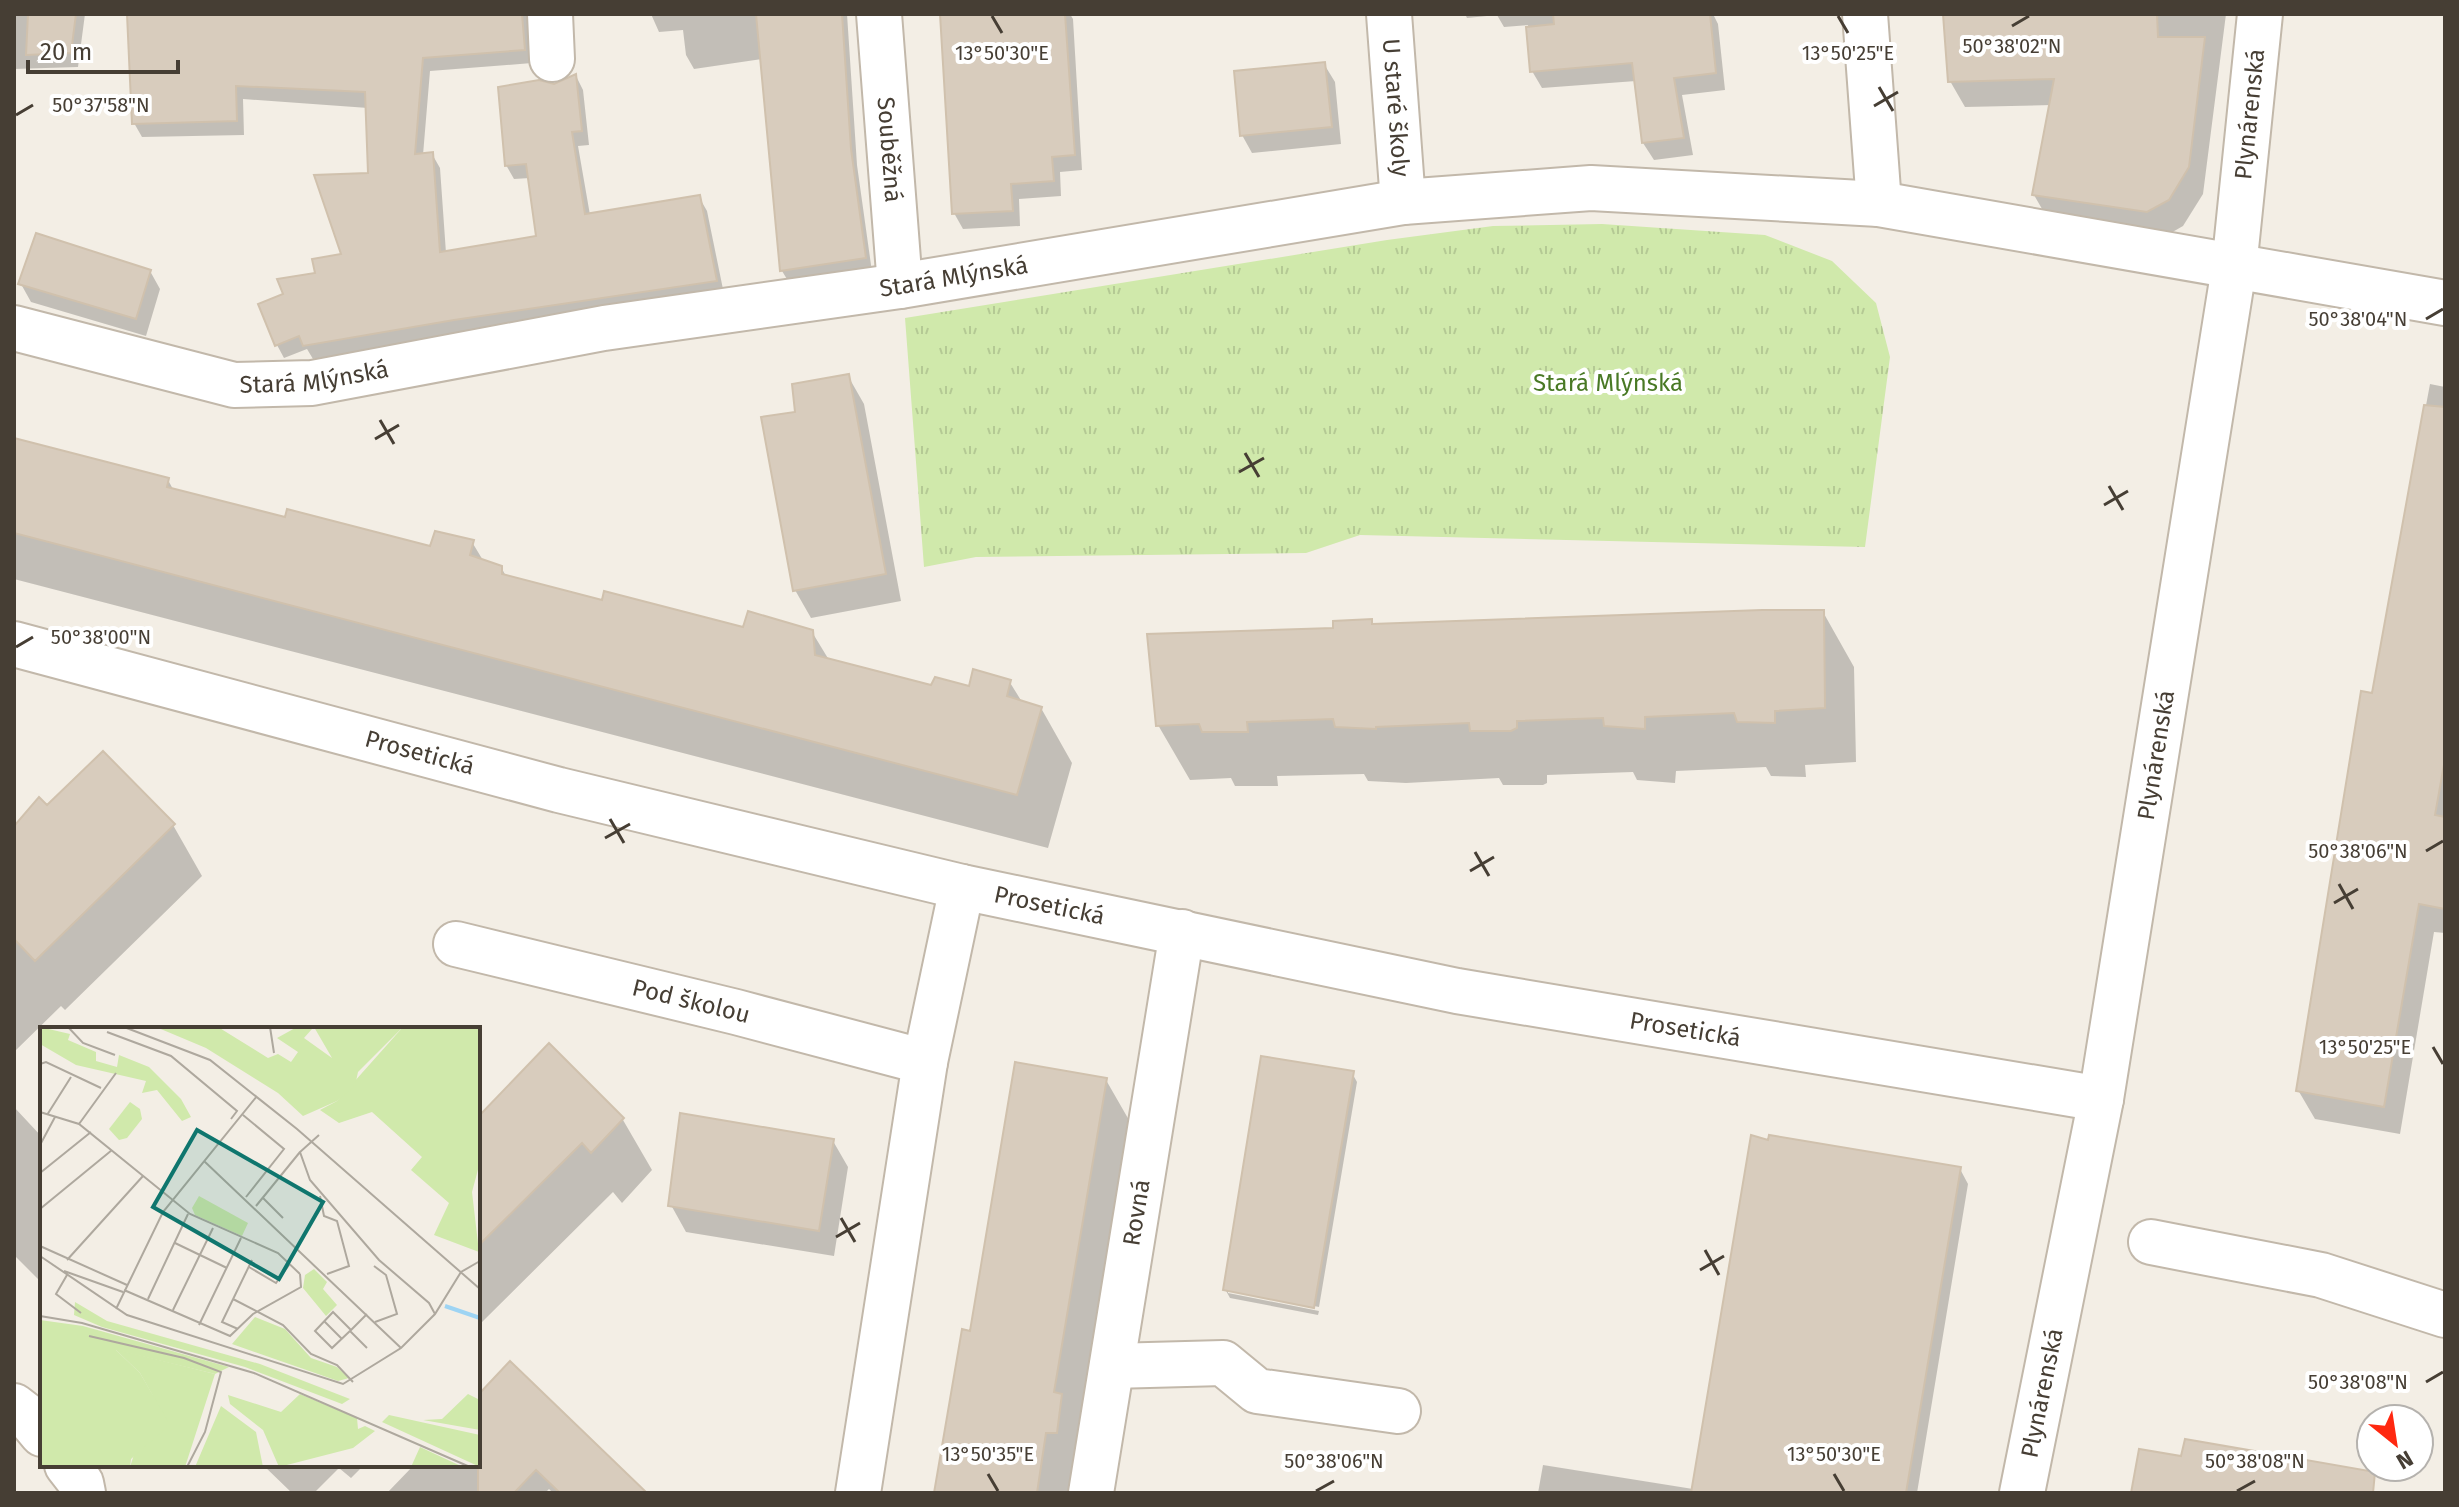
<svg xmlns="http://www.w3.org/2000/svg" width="2459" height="1507" font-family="'Fira Sans',sans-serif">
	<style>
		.grass { fill: url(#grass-tufts) }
		.shadow { fill: #0003 }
		.building { fill: #d8ccbd; stroke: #d0c1ad; stroke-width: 2 }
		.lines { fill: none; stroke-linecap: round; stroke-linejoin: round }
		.minor-casing { stroke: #c2b8aa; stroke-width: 48 }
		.minor { stroke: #fff; stroke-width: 44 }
		.ticks { fill: none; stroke: #463e34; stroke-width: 3 }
		.labels { text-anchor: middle; stroke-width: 8; stroke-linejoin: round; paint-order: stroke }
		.street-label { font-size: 24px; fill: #463e34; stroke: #fff }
		.park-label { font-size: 24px; fill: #497925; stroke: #fff }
		.inset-river { fill: none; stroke: #9ed4f3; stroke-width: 4 }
		.inset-road { fill: none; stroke: #aea89e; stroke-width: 2 }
		.view { fill: #0f766e; fill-opacity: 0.15; stroke: #0f766e; stroke-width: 4 }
		.inset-edge { fill: none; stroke: #463e34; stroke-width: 4 }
		.ticks-label { font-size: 20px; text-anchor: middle; fill: #463e34; stroke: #fff; stroke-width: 8; stroke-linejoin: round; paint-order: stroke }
	</style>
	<defs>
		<pattern id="grass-tufts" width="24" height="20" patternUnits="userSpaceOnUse" patternTransform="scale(2)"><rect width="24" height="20" fill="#d0e9ab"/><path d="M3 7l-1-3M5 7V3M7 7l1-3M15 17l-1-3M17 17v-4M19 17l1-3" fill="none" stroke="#b4c994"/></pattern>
	</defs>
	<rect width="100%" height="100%" fill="#f3eee5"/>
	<path class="grass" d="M1602,224L1765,235L1832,261L1876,303L1890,357L1865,547L1360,535L1306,553L976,557L924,567L905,318L1387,240L1493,226Z"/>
	<path class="shadow" d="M14,14H85L78,67L14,69Z
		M129,14H529L532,63L430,71L423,155L432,154L440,168L446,253L538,238L530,178L514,179L506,165L554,86L576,76L583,90L589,145L578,146L590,215L699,197L707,211L724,294L463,333L313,359L307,349L284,358L277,345L285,295L344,255L370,175L368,108L243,99L244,135L142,137L134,123Z
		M651,14H847L857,165L872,272L790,284L782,271L762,59L694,69L686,55L683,30L659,32Z
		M940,14H1070L1073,19L1082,170L1060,172L1061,196L1019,199L1020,226L963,229L954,213Z
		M1465,14H1713L1718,24L1725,90L1682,95L1693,155L1654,160L1643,143L1636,81L1542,88L1532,71L1528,25L1504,27L1497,15L1467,18Z
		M1945,14H2226L2203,194L2183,226L2162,238L2049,221L2034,195L2052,105L1965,107L1950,81Z
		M1324,64L1335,82L1341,144L1252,153L1242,135Z
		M150,271L160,289L146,336L31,302L21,284Z
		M848,376L864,404L901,601L811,618L795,590L797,413Z
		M2430,384L2445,387V933L2434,932L2400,1134L2315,1119L2298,1090Z
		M14,440L168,480L174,491L287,519L431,548L472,542L484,562L501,567L507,578L603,602L744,630L812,632L829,660L932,687L971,688L1009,681L1022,702L1041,708L1072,763L1048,848L14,579Z
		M1823,612L1854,667L1856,762L1805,765L1806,777L1771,776L1766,767L1676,771L1675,783L1637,780L1633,772L1547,775V783L1543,785H1503L1499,778L1406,783L1368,781L1364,774L1277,776L1278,786H1235L1231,778L1190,780L1158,725L1335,630L1371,621L1374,626Z
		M173,825L202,876L65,1010L61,1006L14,1052V859Z
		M549,1046L623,1120L652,1170L622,1203L613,1192L478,1326V1120Z
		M1352,1073L1357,1082L1319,1307L1228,1288V1293L1319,1311L1318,1315L1230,1298L1225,1289Z
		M1106,1080L1137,1134L1076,1493H936L972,1333Z
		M14,1107L42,1137V1283L14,1255Z
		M833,1141L848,1167L834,1256L686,1232L671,1205Z
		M1770,1142L1960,1169L1968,1184L1917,1493H1538L1543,1465L1693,1489Z
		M478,1398L644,1493H553L549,1489L545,1493H387L414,1465H478Z
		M263,1465H364L351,1478L339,1468L314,1493H292Z"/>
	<path class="building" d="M28,14H76L71,53L26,55Z
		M127,14H522L525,50L423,58L415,154L433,152L440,252L536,236L526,164L505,166L498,87L539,80L554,84L576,74L582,131L572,132L585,214L700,195L717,281L454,320L303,346L299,336L275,346L258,304L283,294L277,279L315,273L312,259L341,254L314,175L368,173L365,92L236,86L237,121L132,124Z
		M756,14H842L851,149L866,258L780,271Z
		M940,14H1065L1075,155L1052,157L1054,181L1011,184L1013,211L952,214Z
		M1553,14H1710L1716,73L1674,78L1684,138L1642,143L1632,63L1530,72L1526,27L1554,24Z
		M1943,14H2157L2158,37H2205L2189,167L2169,200L2147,212L2032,195L2054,79L1948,82Z
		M1325,62L1332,127L1240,136L1234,71Z
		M36,233L151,270L136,319L18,284Z
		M849,374L886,574L793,591L761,417L795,412L792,384Z
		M2424,405L2445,407V759L2435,815L2445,817V909L2419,904L2384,1107L2296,1091L2361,691L2372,693Z
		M14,438L169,478L167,487L285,517L287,509L430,546L435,531L474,540L470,555L502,566V574L602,600L604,591L743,627L748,611L813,630L815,655L931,685L935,677L969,686L973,669L1011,680L1007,696L1042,707L1017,795L14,533Z
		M1762,610H1824L1825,708L1775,711V723L1737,722L1734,713L1645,717V729L1604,726L1603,718L1517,721V728L1511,731H1470L1469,723L1376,727V729L1335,727L1333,719L1247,722L1248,732H1202L1199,724L1156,726L1147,634L1333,628V621L1372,619V624Z
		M103,751L175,824L35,961L14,939V826L39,797L47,805Z
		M549,1043L624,1118L591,1153L582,1143L478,1246V1117Z
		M1261,1056L1354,1071L1314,1308L1223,1290Z
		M1015,1062L1107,1078L1054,1392L1062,1394L1057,1433H1046L1037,1493H934L962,1329L970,1331Z
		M680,1113L834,1139L819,1231L668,1206Z
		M1751,1135L1768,1140L1769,1135L1961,1167L1906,1493H1691Z
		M510,1361L647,1493H560L536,1470L514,1493H478V1395Z
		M2185,1439L2375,1472L2373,1493H2131L2139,1449L2181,1456Z"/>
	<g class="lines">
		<defs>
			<g id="minor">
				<path d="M550,14L552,59"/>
				<path id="s1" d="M879,14L900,286"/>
				<path id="s2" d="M1389,14L1403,202"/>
				<path d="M1865,14L1879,204"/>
				<path id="s3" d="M14,328L234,385L312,383L604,328L900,286L1403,202L1591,188L1879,204L2445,303"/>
				<path id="s4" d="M14,644L559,790L962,887L1457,991L2101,1099"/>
				<path id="s5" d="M456,944L736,1012L925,1062"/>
				<path d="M2151,1242L2321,1275L2445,1315"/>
				<path d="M1112,1366L1223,1363L1257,1391L1398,1411"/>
				<path d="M14,1406L27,1416L42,1434"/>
				<path d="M67,1465L81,1483L83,1493"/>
				<path d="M858,1493L925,1062L962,887"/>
				<path id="s6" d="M1091,1493L1182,932"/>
				<path id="s7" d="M2022,1493L2101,1099L2234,268L2260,14"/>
			</g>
		</defs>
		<use href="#minor" class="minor-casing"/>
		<use href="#minor" class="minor"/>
	</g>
	<path class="ticks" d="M992,16L1002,33M1838,16L1848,33M2012,26L2029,16M1879,87L1893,111M1874,106L1898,92M16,115L33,105M2426,319L2443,309M380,420L394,444M375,439L399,425M1245,453L1259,477M1239,472L1264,458M2109,486L2123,510M2104,505L2128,491M16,647L33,637M610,819L624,843M605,838L630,824M2426,851L2443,841M1475,852L1489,876M1470,871L1494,857M2339,884L2353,909M2334,903L2358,889M2433,1047L2443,1064M841,1218L855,1242M836,1237L860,1223M1705,1250L1719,1275M1700,1270L1724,1256M2426,1382L2443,1372M988,1474L998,1491M1834,1474L1844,1491M1316,1491L1334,1481M2237,1491L2255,1481"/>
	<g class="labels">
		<g class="street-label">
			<text dy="8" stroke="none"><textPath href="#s2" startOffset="94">U staré školy</textPath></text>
			<text dy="8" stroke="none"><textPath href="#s7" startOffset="1398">Plynárenská</textPath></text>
			<text dy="8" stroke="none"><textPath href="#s1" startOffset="136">Souběžná</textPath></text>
			<text dy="8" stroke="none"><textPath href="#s3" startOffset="956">Stará Mlýnská</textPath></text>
			<text dy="8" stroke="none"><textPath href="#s3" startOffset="308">Stará Mlýnská</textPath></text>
			<text dy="8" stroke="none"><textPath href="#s4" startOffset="420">Prosetická</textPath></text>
			<text dy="8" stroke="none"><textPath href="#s7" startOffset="750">Plynárenská</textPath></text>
			<text dy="8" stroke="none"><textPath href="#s4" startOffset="1068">Prosetická</textPath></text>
			<text dy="8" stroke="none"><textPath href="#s5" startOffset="242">Pod školou</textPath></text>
			<text dy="8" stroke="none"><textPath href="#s4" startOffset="1716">Prosetická</textPath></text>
			<text dy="8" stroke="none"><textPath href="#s6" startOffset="284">Rovná</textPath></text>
			<text dy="8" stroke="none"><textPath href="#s7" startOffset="102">Plynárenská</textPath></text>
		</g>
		<g class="park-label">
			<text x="1608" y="391">Stará Mlýnská</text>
		</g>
	</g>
	<g transform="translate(40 1027)">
		<rect width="440" height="440" fill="#f3eee5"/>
		<path d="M363,0L440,1V135L432,165L439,225L394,208L409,176L371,143L382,130L332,85L299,96L280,83L297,74ZM159,169L208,196L202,209L155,188L152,181ZM274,242L287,255L283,262L297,278L286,289L263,261L265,248ZM215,290L245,302L271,331L297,340L309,351L298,354L192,317ZM75,322L175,347L145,440H90L113,369L100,346ZM260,367L317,391L318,402L325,399L335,404L313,421L239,440L223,403L190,377L188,368L241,385ZM181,379L216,405L223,440H155Z" fill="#d0e9ab"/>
		<path d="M0,0L30,7L28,13L56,25V34L77,40L79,28L109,40L141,72L151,90L142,94L117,63L102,66L106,54L36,38L0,17ZM116,0H178L228,31L238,27L251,35L258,25L237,11L257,0L272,2L264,11L292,31L274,0H363L318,45L315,59L297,74L263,89L238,66L166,21ZM35,275L67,294L220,337L310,372L302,377L205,340L62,300L34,288ZM0,293L43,299L189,340L175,347L76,323L100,346L128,394L126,401L91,432L90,440H0ZM428,367L440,373V403L383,393L402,392ZM349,388L440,408V440L342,395ZM380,420L423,440H371Z" fill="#d0e9ab"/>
		<path d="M90,75L100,82L102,92L87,111L79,113L69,102Z" fill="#d0e9ab"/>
		<path class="inset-river" d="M405,279L440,291"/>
		<path class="inset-road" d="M28,0L43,16L75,28M84,0L170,33L257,102L440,262M230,0L234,26M67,5L131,29L197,84L191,92M0,37L6,35L61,61M0,85L39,97L150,187L238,226L260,247M7,88L31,50M203,88L244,122L206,170M39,97L76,46M279,108L260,125L270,153L339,233L389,276L395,287M0,118L15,90M164,134L361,321M0,146L51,105M280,169L284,189L297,194L309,239L287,247M223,171L243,191M216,179L260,125M0,182L72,123M135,216L187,241M0,219L87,258M0,229L87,288L303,357L361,321L395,287L421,245L440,234M27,233L103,149M334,239L346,248L357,287L335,295M209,240L236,256L249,238M24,244L83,265M27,248L16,267L41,286M84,263L190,309L213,287L261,260L260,247M108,272L148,187M193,272L243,298L271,327L297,338L313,355M76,282L123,185L217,69M133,283L173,201M0,289L42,296L214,346L430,440M284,294L302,312M159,298L201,211M198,302L182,295L212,233M311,303L292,321L275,304L293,285L311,303L327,287M310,304L327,321M49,309L144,331L181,345L165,405L147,440"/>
		<path class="view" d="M157,103L283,175L239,252L113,180Z"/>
		<rect width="440" height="440" class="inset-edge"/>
	</g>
	<g class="ticks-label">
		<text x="2012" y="53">50°38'02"N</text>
		<text x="1002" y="60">13°50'30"E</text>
		<text x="1848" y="60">13°50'25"E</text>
		<text x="101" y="112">50°37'58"N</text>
		<text x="2358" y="326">50°38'04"N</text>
		<text x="101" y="644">50°38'00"N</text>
		<text x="2358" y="858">50°38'06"N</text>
		<text x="2365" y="1054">13°50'25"E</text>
		<text x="2358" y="1389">50°38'08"N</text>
		<text x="988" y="1461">13°50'35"E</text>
		<text x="1834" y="1461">13°50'30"E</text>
		<text x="1334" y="1468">50°38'06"N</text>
		<text x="2255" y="1468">50°38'08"N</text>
	</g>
	<rect width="2459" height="1507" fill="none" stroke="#463e34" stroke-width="32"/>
	<g transform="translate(2395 1443) rotate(150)"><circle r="38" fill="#ffffff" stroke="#b5b2ae" stroke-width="2"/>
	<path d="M0-6L14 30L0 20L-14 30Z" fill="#ff2810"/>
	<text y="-12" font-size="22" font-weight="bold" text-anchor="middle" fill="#463e34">N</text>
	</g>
	<path d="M28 60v12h150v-12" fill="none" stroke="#463e34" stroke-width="4"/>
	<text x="40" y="60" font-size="24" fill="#463e34" stroke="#ffffff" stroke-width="6" paint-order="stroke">20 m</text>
</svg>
